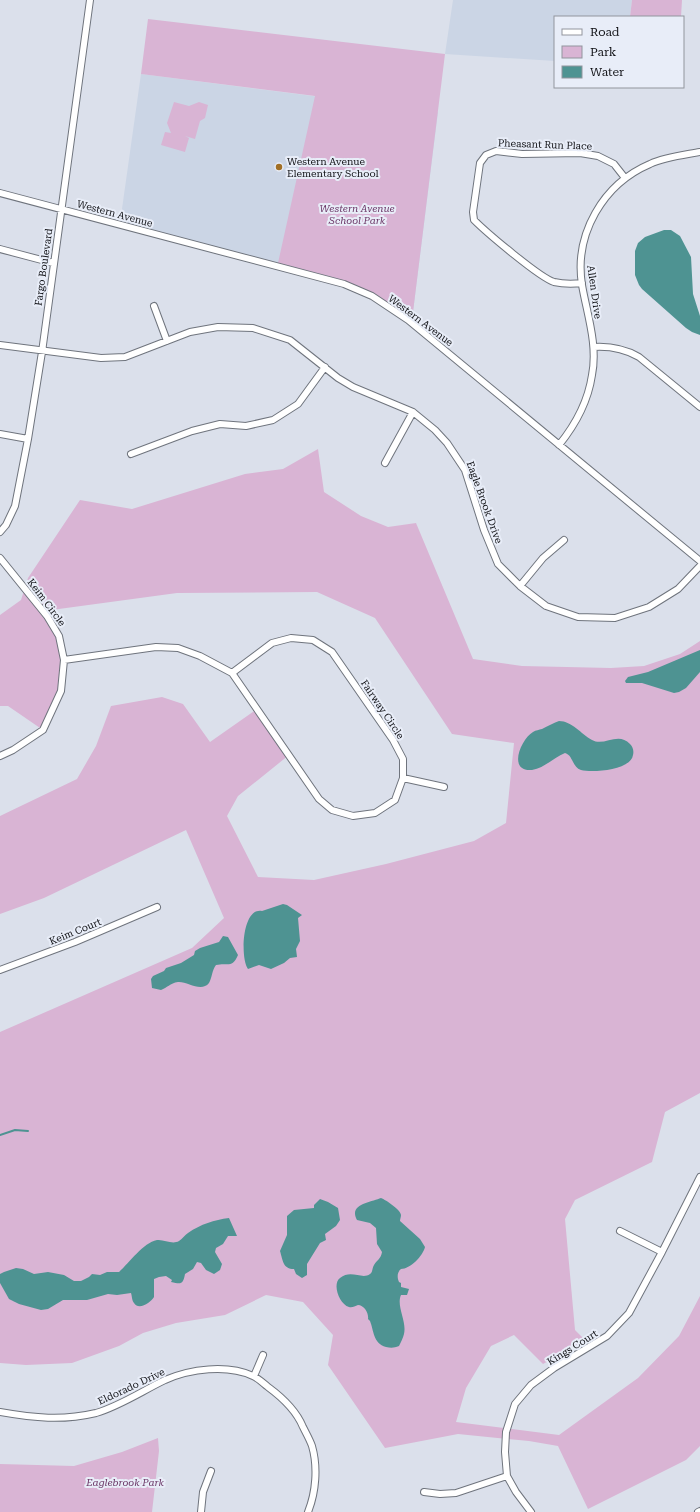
<svg xmlns="http://www.w3.org/2000/svg" width="700" height="1512" font-family="'Roboto Serif',serif">
	<style>
		.built { fill: #cbd5e5 }
		.green { fill: #d9b4d4 }
		.water { fill: #4e9392 }
		.lines { fill: none; stroke-linecap: round; stroke-linejoin: round }
		.stream { stroke: #4e9392; stroke-width: 2 }
		.street-casing { stroke: #6f747d; stroke-width: 8 }
		.street { stroke: #fff; stroke-width: 6 }
		.poi-dot { fill: #a16f25; stroke: #e8edf8; stroke-width: 1.5 }
		.labels { text-anchor: middle; stroke-width: 4; stroke-linejoin: round; paint-order: stroke }
		.street-label { font-size: 10px; fill: #101115; stroke: #e8edf8 }
		.poi-label { font-size: 10px; fill: #101115; stroke: #e8edf8; text-anchor: start }
		.park-label { font-size: 10px; font-style: italic; fill: #6a3565; stroke: #e8edf8 }
	</style>
	<rect width="100%" height="100%" fill="#dbe0eb"/>
	<path class="built" d="M453,0H632L630,17H555V61L445,54Z
		M141,74L438,112L413,312L409,317L375,294L339,279L120,223Z"/>
	<path class="green" d="M632,0H682L681,17H630Z
		M148,19L445,54L413,312L409,317L375,294L339,279L278,263L315,96L141,74Z
		M174,102L189,106L199,102L208,105L205,118L200,121L195,139L185,136L189,138L185,152L161,145L165,132L171,133L167,123Z
		M318,449L324,492L361,516L388,527L416,523L473,659L522,666L611,668L644,666L680,654L700,641V1093L665,1112L652,1162L575,1200L565,1219L575,1330L585,1340L543,1364L514,1335L491,1346L466,1388L456,1422L559,1435L638,1378L679,1336L700,1296V1446L686,1460L588,1509L558,1446L529,1441L458,1434L385,1448L328,1365L333,1335L303,1302L266,1295L225,1315L176,1323L143,1333L119,1346L72,1363L26,1365L0,1363V1032L192,948L224,918L186,830L44,898L0,914V816L77,779L96,746L111,706L162,697L183,704L210,742L257,709L289,755L238,796L227,816L258,877L314,880L386,864L474,841L506,823L514,743L452,734L375,618L317,592L177,593L44,611L59,636L64,660L61,691L43,730L8,706H0V615L21,600L28,578L80,500L132,509L245,474L283,469Z
		M158,1438L159,1451L152,1512H0V1464L74,1466L122,1452Z"/>
	<path class="water" d="M664,230H671L680,236L691,257L693,294L700,316V335L692,332L686,328L642,289L639,285L635,275V251L638,243L645,237Z
		M700,650V672L686,688L679,692L674,693L642,683H626L625,681L628,677L648,672Z
		M559,721C572,721 581,734 592,740C604,747 618,731 630,744C633,747 634,751 633,755C631,770 593,773 581,770C572,767 573,755 565,753C554,757 545,768 532,770C507,772 521,739 533,732C536,730 539,730 542,729C548,726 553,723 559,721Z
		M283,904L287,905L302,915L298,918L300,941L296,949L297,957L290,958L284,963L271,969L259,965L248,969C240,958 242,907 262,911Z
		M223,936L228,937L238,955C232,969 228,962 216,965C212,970 212,978 209,983C201,993 187,981 178,982C170,983 167,988 161,990L152,988L151,979L153,976L164,971L166,968L181,963L194,955L195,951L200,948L219,942Z
		M381,1198C386,1200 401,1210 401,1215C401,1217 400,1219 400,1221L420,1239L425,1247C423,1256 410,1269 401,1269C397,1272 397,1278 399,1282L401,1283V1287L409,1289L407,1295H401C396,1306 407,1321 404,1334C403,1338 401,1342 399,1346C394,1348 391,1348 386,1347C373,1343 374,1331 370,1321L368,1319C369,1313 364,1305 358,1305C355,1306 352,1308 349,1307C339,1304 332,1284 340,1278C351,1269 362,1280 370,1274C373,1272 372,1268 374,1265C377,1260 381,1259 382,1252L377,1244L376,1228L370,1223L357,1220C348,1204 372,1202 381,1198Z
		M320,1199L328,1202L338,1208L340,1220L336,1226L325,1234L326,1240L320,1243L307,1264V1275L302,1278L296,1274L294,1269C283,1269 283,1261 280,1251L287,1235V1216L294,1210L314,1208V1205Z
		M229,1218L237,1236H228L223,1244L216,1248L215,1252L222,1264L220,1270L214,1274L206,1270L201,1263L197,1262L193,1269L185,1274C183,1285 181,1284 171,1282L172,1280L166,1276L159,1277L154,1279V1297C151,1302 139,1311 134,1303C132,1301 132,1296 131,1293L117,1295L108,1294L87,1300H63L48,1309L41,1310L19,1304L9,1299L0,1283V1274L4,1272L16,1268L23,1269L34,1274L48,1272L64,1275L74,1281H81L89,1277L92,1274L100,1275L107,1272H119C130,1262 143,1243 157,1240C164,1239 172,1245 179,1241C182,1239 185,1235 188,1233C201,1224 214,1220 229,1218Z"/>
	<g class="lines">
		<path class="stream" d="M0,1135L15,1130L28,1131"/>
		<defs>
			<path id="street" d="M0,193L344,284L372,296L408,320L700,561
				M0,249L53,263
				M582,283C573,284 563,284 554,282C540,278 486,232 474,220L473,212L480,163L486,155L496,151L522,154L580,153L598,156L614,164L625,178
				M154,306L167,341
				M0,345L101,358L125,357L190,332L218,327L253,328L290,340L338,378L353,387L413,412L435,430L447,443L465,470L484,530L498,564L520,586L546,606L578,617L615,618L649,607L678,589L700,566
				M594,347C611,346 625,349 639,357L700,407
				M0,434L28,439
				M559,445C576,424 588,402 592,375C598,345 587,314 582,285C574,234 603,184 650,164C665,157 684,155 700,152
				M131,454L192,431L220,424L246,426L273,420L298,404L325,367
				M385,463L413,412
				M0,532L6,525L15,506L28,439L42,352L90,0
				M0,558L47,616L59,636L64,660L61,691L43,730L13,750L0,756
				M520,586L543,558L564,540
				M64,660L156,647L178,648L200,656L232,673L319,799L332,810L353,816L375,813L395,800L403,778V759L393,740L332,652L313,640L291,638L272,643L232,673
				M403,778L444,787
				M0,970L75,942L157,907
				M620,1231L662,1252
				M254,1376L263,1355
				M0,1412C34,1418 62,1421 96,1413C120,1406 142,1391 165,1380C190,1369 227,1364 253,1376C258,1378 263,1383 268,1387C283,1398 296,1410 303,1427C306,1433 310,1440 312,1446C318,1467 316,1492 308,1512
				M424,1492L440,1494L456,1493L507,1476
				M201,1512L203,1492L211,1471
				M531,1512L516,1492L507,1476L505,1452L506,1432L515,1404L531,1385L554,1368L607,1336L629,1313L662,1252L700,1177
				M698,1512L700,1511"/>
		</defs>
		<use href="#street" class="street-casing"/>
		<use href="#street" class="street"/>
	</g>
	<circle class="poi-dot" cx="279" cy="167" r="4"/>
	<g class="labels">
		<g class="street-label">
			<text transform="translate(545 144) rotate(2)" y="4">Pheasant Run Place</text>
			<text transform="translate(115 213) rotate(15)" y="4">Western Avenue</text>
			<text transform="translate(43 267) rotate(-82)" y="4">Fargo Boulevard</text>
			<text transform="translate(595 292) rotate(82)" y="4">Allen Drive</text>
			<text transform="translate(421 320) rotate(37)" y="4">Western Avenue</text>
			<text transform="translate(485 502) rotate(70)" y="4">Eagle Brook Drive</text>
			<text transform="translate(47 602) rotate(53)" y="4">Keim Circle</text>
			<text transform="translate(383 709) rotate(56)" y="4">Fairway Circle</text>
			<text transform="translate(75 931) rotate(-22)" y="4">Keim Court</text>
			<text transform="translate(572 1347) rotate(-32)" y="4">Kings Court</text>
			<text transform="translate(131 1386) rotate(-25)" y="4">Eldorado Drive</text>
		</g>
		<g class="poi-label">
			<text x="287" y="165">Western Avenue<tspan x="287" dy="12">Elementary School</tspan></text>
		</g>
		<g class="park-label">
			<text x="357" y="212">Western Avenue<tspan x="357" dy="12">School Park</tspan></text>
			<text x="125" y="1486">Eaglebrook Park</text>
		</g>
	</g>
	<rect x="554" y="16" width="130" height="72" fill="#e8edf8" stroke="#92959d"/>
	<rect x="562" y="29" width="20" height="6" fill="#ffffff" stroke="#92959d"/>
	<text x="590" y="36" font-size="12" fill="#101115">Road</text>
	<rect x="562" y="46" width="20" height="12" fill="#d9b4d4" stroke="#92959d"/>
	<text x="590" y="56" font-size="12" fill="#101115">Park</text>
	<rect x="562" y="66" width="20" height="12" fill="#4e9392" stroke="#92959d"/>
	<text x="590" y="76" font-size="12" fill="#101115">Water</text>
</svg>
